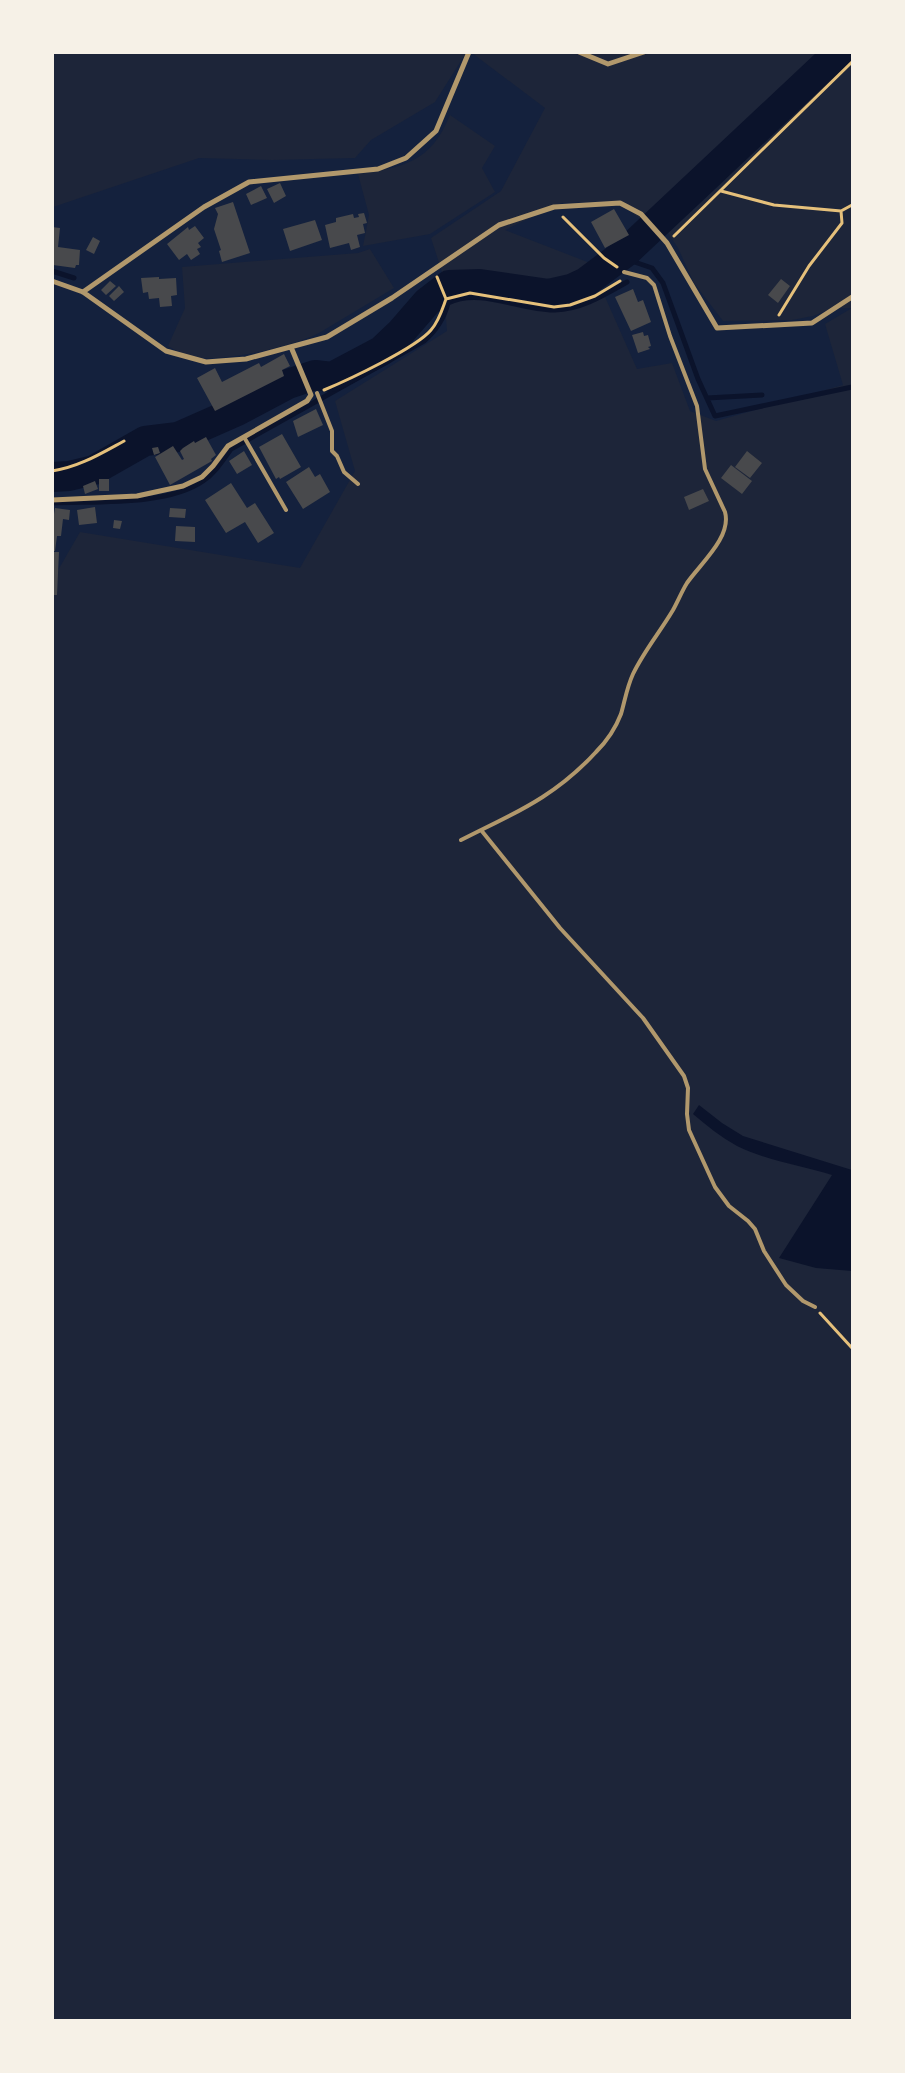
<svg xmlns="http://www.w3.org/2000/svg" width="905" height="2073" font-family="'IBM Plex Sans',sans-serif">
	<style>
		.green { fill: #1d2539 }
		.water { fill: #0b132b }
		.lines { fill: none; stroke-linecap: round; stroke-linejoin: round }
		.stream { stroke: #0b132b; stroke-width: 5 }
		.river { stroke: #0b132b; stroke-width: 30 }
		.building { fill: #48494c }
		.path { stroke: #e5c07b; stroke-width: 3 }
		.service { stroke: #b1986c; stroke-width: 4 }
		.minor { stroke: #b1986c; stroke-width: 5 }
	</style>
	<rect width="100%" height="100%" fill="#14213d"/>
	<path class="green" d="M52,53L53,52L466,53L435,102L371,140L355,158L272,160L199,158L53,207Z
		M472,53H831L691,180L645,223L617,201L562,203L505,230L590,263L637,369L672,363L690,411L716,421L843,385L825,324L852,308H833L813,316L792,320L723,321L694,283L678,248L668,233L726,179L721,172L850,53H852V2020H53V579L80,532L300,568L355,471L335,401L447,331L442,272L431,238L501,191L545,108Z
		M450,115L495,146L482,168L495,192L430,234L363,246L369,215L358,174C405,167 431,162 450,115Z
		M370,249L394,288L319,333C290,347 233,360 201,358C190,357 178,352 168,346L185,308L182,267L358,253Z"/>
	<path class="water" d="M699,1105L722,1123L743,1136L852,1170V1271L816,1268L779,1258L832,1175C802,1166 765,1160 737,1146C721,1137 707,1126 693,1114Z"/>
	<g class="lines">
		<path class="stream" d="M620,257L652,268L663,283L698,379L715,416L852,387
			M52,271L74,278
			M707,398L762,395
			M52,503C96,501 167,506 203,481C215,473 223,460 231,449L424,341C437,330 444,319 448,303C481,287 521,311 555,310C582,309 604,295 627,282"/>
		<path class="river" d="M52,477L69,476L94,470L145,441L178,437L237,411L288,384L315,375L332,377L381,351L401,332L427,302L449,285L480,284L549,294L571,289L586,282L626,252L839,52"/>
	</g>
	<path class="building" d="M280,183L286,196L274,203L267,189Z
		M261,186L267,198L251,205L246,194Z
		M233,202L250,253L222,262L219,251L221,250L214,229L218,214L215,208Z
		M614,209L629,235L605,248L591,222Z
		M364,213L367,223L363,224L365,233L357,235L360,247L351,250L349,243L330,248L325,225L336,222V218L353,214L354,218L359,217L358,214Z
		M315,220L322,240L290,251L283,229Z
		M195,226L204,238L198,243L201,247L197,249L200,254L191,260L187,254L179,260L167,244L188,227L189,230Z
		M52,227L60,228L58,247L80,250L79,265H76L75,268L53,265Z
		M93,237L100,241L94,254L86,250Z
		M159,277V279L176,278L177,295L171,296L172,306L160,307L159,298L149,299L148,292L143,293L141,278Z
		M781,279L790,286L778,303L768,295Z
		M110,281L116,286L106,295L101,290Z
		M119,286L124,292L114,301L109,296Z
		M633,289L638,302L643,300L651,322L631,331L615,297Z
		M643,332L644,336L648,335L651,346L648,347L650,349L638,353L632,335Z
		M284,354L290,366L282,370L284,376L215,411L197,378L215,368L222,382L259,363L261,367Z
		M316,409L323,425L298,437L293,421Z
		M282,434L301,467L280,479L279,477L276,479L259,447Z
		M206,437L216,455L211,459L212,461L170,485L155,457L173,446L182,460L184,459L180,451L183,448L194,441L195,443Z
		M158,447L160,453L154,455L152,448Z
		M244,451L252,465L237,474L229,461Z
		M747,451L762,463L750,478L735,467Z
		M731,465L752,481L742,494L721,478Z
		M309,467L315,477L320,474L330,492L303,509L286,482Z
		M99,479H109V491H99Z
		M95,481L98,489L85,494L83,486Z
		M231,483L247,508L255,503L274,533L258,543L245,522L226,533L205,500Z
		M703,489L709,501L689,510L684,497Z
		M95,507L97,523L79,525L77,510Z
		M55,508L70,510L69,520L63,519L61,536H57L55,551H52V514H54Z
		M170,508L186,509L185,518L169,517Z
		M114,520L122,521L120,529L113,528Z
		M176,526L195,527V542L175,541Z
		M52,552H59L57,595H52Z"/>
	<g class="lines">
		<path class="path" d="M721,191L774,205L841,211L852,205
			M563,217L604,258L617,267
			M674,236L852,62
			M446,299L470,293L554,307L570,305L595,296L620,281
			M779,315L809,266L842,223L841,211
			M324,390C348,380 416,348 431,330C439,321 442,310 446,299L437,277
			M52,471C79,467 100,454 124,441
			M820,1313L852,1348"/>
		<path class="service" d="M624,272L647,278L654,285L670,336L697,406L705,469L725,512C732,537 700,564 687,583C682,591 678,601 673,610C660,632 644,651 633,674C627,687 625,700 621,714C616,727 606,742 596,752C561,790 527,808 481,830L560,928L643,1018L684,1076L688,1088L687,1114L689,1130L715,1187L729,1206L748,1221L755,1229L764,1251L786,1285L803,1301L815,1307
			M317,393L332,431V451L337,456L344,472L358,484
			M244,437L286,510
			M461,840L481,830"/>
		<path class="minor" d="M579,52L608,64L644,52
			M52,281L83,292L166,351L206,362L246,359L327,337L392,298L499,225L554,207L620,203L641,214L667,243L717,328L812,323L852,297
			M83,292L204,207L249,182L378,169L406,158L436,131L469,52
			M52,500L137,496L183,486L202,477L213,466L228,446L307,401L311,395L291,347"/>
	</g>
	<rect width="905" height="2073" fill="none" stroke="#f6f1e7" stroke-width="108"/>
</svg>
